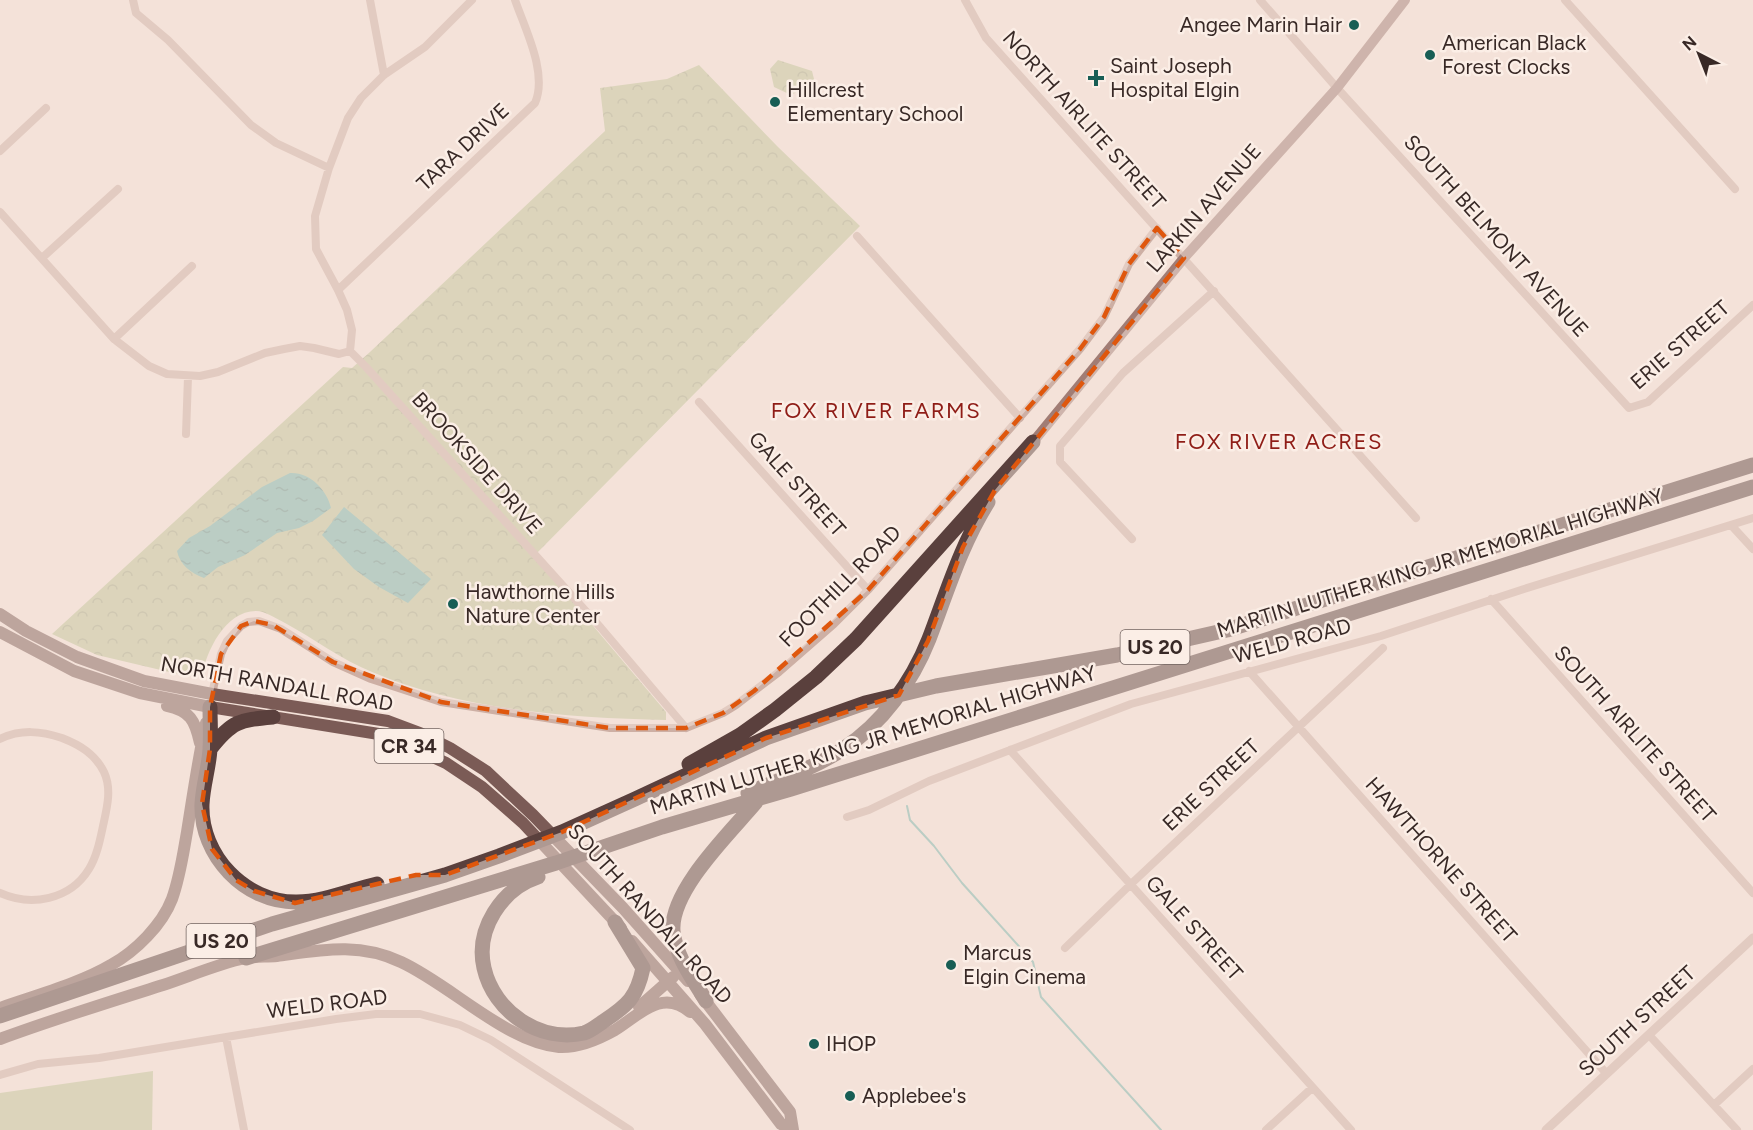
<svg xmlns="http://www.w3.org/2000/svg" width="1753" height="1130" font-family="Figtree,sans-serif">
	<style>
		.grass { fill: #bec498 }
		.park { fill: url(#park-crowns) }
		.water { fill: url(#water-ripples) }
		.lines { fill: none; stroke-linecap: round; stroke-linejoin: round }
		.stream { stroke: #75b4ab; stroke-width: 2 }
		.minor { stroke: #cdafa4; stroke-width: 8 }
		.tertiary { stroke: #cdafa4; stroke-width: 9 }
		.secondary { stroke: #a17d75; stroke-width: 10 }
		.primary { stroke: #7b5b56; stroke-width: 12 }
		.motorway { stroke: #5a403d; stroke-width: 15 }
		.marked { fill: none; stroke: #df570d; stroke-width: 4.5; stroke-dasharray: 12 8; stroke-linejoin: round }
		.poi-dot { fill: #185e55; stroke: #fbeee6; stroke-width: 2 }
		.labels { text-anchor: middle; stroke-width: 5; stroke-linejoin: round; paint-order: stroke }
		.shield { fill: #fbeee6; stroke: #726460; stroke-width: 1.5 }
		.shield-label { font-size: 20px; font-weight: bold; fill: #382926 }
		.poi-label { font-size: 21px; fill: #382926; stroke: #fbeee6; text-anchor: start }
		.street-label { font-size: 21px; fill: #382926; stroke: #fbeee6 }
		.neighbourhood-label { font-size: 22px; letter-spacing: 1.5px; fill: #8f1d17; stroke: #fbeee6 }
	</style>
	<defs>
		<pattern id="park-crowns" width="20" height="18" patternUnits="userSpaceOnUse" patternTransform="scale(1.5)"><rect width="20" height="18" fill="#bec498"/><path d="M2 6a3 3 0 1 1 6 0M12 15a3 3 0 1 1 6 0" fill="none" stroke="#a4a883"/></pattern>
		<pattern id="water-ripples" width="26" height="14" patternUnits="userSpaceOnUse" patternTransform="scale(1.5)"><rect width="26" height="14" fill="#75b4ab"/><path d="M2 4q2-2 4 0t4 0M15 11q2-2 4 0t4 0" fill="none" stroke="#61928b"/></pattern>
	</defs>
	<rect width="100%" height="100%" fill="#f4e2d9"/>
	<path class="grass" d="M153,1071L152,1130H0V1093Z"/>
	<path class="park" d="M778,60L812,71L815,83L791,95L774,87L770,69Z
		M699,65L778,147L860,226L534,556L666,712V720C569,718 462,710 372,672C342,660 313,638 285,623C277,619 265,611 256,611C225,611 206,652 202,676L182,675L97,655L52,634L343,367L352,368L370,352L605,131L600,88L667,79Z"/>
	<path class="water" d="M290,473C310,472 327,490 331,508L313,521L299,528L277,533L245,555L218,567L204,578C191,573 180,565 177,551L189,538L210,526L262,487Z
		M344,507L431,579L408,603L379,587L354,569L322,535Z"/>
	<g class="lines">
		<path class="stream" d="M907,806L910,820L934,846L962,883L1033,962L1041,997L1161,1130"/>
		<path class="minor" d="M133,0L136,13L168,40L251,125L276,143L329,168
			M370,0L384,75
			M965,0L986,38L1416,518
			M1260,0L1337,88L1629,408L1648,402L1753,305
			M1565,0L1735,189
			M0,151L46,108
			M0,212L114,339L149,366L167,374L200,376L218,372L265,353L284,349L300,346L314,348L339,354L350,351L366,367L601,628L686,728
			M857,236L1020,418
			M42,258L118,189
			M338,290L535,103C548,73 525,29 515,0
			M114,339L192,266
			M350,351L352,330L347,310L338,290L316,249L315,216L329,168L348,118L361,98L384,75L425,47L472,0
			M699,402L868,590
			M186,434L188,377
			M1731,525L1753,549
			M1132,539L1060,462V446L1123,373L1214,291
			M1491,599L1753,893
			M1249,671L1606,1073
			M212,694L221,654L227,641L241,626L248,622L259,621L281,629L333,662L371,679L441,702L610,728H686L723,713L736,705L779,672L834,624L868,590L1080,349L1104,317L1129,264L1157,228
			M0,739C21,729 41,731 62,738C80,745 95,754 104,772C112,789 107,808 103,826C100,840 97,856 89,869C70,900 31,907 0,893
			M1010,750L1351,1130
			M847,817L869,810L929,781L1131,704L1381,636L1524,589L1753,518
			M1065,948L1131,884L1383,648
			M1649,1035L1737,1130
			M226,1037L244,1130
			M0,1075L38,1064L99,1058L336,1019L376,1014H420L460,1025L491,1040L630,1130
			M1714,1105L1753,1069
			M1266,1130L1312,1088"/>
		<path class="tertiary" d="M1546,1130L1753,938"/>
		<path class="secondary" d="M1033,442L1184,258L1337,88L1405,0"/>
		<path class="primary" d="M0,614L26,631L77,657L144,681L212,694L388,721L420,733L450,748L486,771L533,815L623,908L688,981
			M0,632L74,671L140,693L210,707L385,735L446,763L482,787L523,823L621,928
			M167,706C190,711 195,720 200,743
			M632,941L705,1024L781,1124L792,1130
			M700,994L790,1112L793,1130
			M639,1007L673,977
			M0,1008C34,996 81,983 111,965C136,951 162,925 172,899C180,877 183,854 187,832C193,795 198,759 206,723
			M0,1039C54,1019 109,1002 163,985C190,976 218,964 245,958C255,956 266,957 277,956C321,950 359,942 401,962C451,985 506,1042 559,1047C578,1048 599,1039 615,1030C639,1015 662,988 690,1012"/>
		<path class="motorway" d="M210,707C210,721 211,735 210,749C209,767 203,785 202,804C200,855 245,903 297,902C323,902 351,890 377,884
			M210,749C232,721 239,720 273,717
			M689,764L740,735L775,710L816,677L856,639L1033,442
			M748,793C780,780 814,768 843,749C882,724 912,682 929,639C947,592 961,545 988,502
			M538,877C502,889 475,929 484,968C494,1012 540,1043 584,1033C591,1031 598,1025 604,1021C628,1005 637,997 643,968L615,922
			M246,958L556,863L662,827L791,789L1753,487
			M706,1001C693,979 676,957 673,931C670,890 731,832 756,802
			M0,1016L272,924L445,875L499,856L562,832L635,799L766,738L865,703L936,686L1117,655L1227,630L1753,465"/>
	</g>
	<path d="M0 0H1753V1130H0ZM1157,228L1184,258L995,490L963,547L928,641L899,695L766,738L562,832L445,875H416L295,903L254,891L236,880L212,849L202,804L210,749V707L221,654L241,626L254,621L273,625L333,662L441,702L610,728H686L723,713L754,691L868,590L1080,349L1104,317L1129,264Z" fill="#f4e2d9" fill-opacity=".55" fill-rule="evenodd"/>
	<path class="marked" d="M1157,228L1184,258L995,490L963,547L928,641L899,695L766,738L562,832L445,875H416L295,903L254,891L236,880L212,849L202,804L210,749V707L221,654L241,626L254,621L273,625L333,662L441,702L610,728H686L723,713L754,691L868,590L1080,349L1104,317L1129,264Z"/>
	<g class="poi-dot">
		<circle cx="1354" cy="25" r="6"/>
		<circle cx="1430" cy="55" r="6"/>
		<path d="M1093 69h6v6h6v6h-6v6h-6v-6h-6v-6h6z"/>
		<circle cx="775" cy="102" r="6"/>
		<circle cx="453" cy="604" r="6"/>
		<circle cx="951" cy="965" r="6"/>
		<circle cx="814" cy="1044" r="6"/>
		<circle cx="850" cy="1096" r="6"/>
	</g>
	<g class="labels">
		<g class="shield">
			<rect x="1120.5" y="630" width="69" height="34" rx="4.5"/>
			<rect x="374.5" y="729" width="69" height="34" rx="4.5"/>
			<rect x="186.5" y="924" width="69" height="34" rx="4.5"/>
		</g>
		<g class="shield-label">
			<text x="1155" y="654">US 20</text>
			<text x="409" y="753">CR 34</text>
			<text x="221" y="948">US 20</text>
		</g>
		<g class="poi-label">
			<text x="1342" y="32" text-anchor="end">Angee Marin Hair</text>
			<text x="1442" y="50">American Black<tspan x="1442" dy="24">Forest Clocks</tspan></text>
			<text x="1110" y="73">Saint Joseph<tspan x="1110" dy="24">Hospital Elgin</tspan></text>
			<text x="787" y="97">Hillcrest<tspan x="787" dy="24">Elementary School</tspan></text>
			<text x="465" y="599">Hawthorne Hills<tspan x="465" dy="24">Nature Center</tspan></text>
			<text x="963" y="960">Marcus<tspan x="963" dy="24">Elgin Cinema</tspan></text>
			<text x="826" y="1051">IHOP</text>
			<text x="862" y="1103">Applebee's</text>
		</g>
		<g class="street-label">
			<text transform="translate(1084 120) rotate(48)" y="7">NORTH AIRLITE STREET</text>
			<text transform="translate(463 147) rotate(-43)" y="7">TARA DRIVE</text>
			<text transform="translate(1204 208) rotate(-49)" y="7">LARKIN AVENUE</text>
			<text transform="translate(1496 236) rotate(48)" y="7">SOUTH BELMONT AVENUE</text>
			<text transform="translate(1680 345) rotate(-41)" y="7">ERIE STREET</text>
			<text transform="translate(477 463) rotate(48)" y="7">BROOKSIDE DRIVE</text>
			<text transform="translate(797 484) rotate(48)" y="7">GALE STREET</text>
			<text transform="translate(1440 563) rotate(-17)" y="7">MARTIN LUTHER KING JR MEMORIAL HIGHWAY</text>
			<text transform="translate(840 586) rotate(-45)" y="7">FOOTHILL ROAD</text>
			<text transform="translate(1292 641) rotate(-15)" y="7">WELD ROAD</text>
			<text transform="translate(277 684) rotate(10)" y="7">NORTH RANDALL ROAD</text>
			<text transform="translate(1635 734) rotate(48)" y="7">SOUTH AIRLITE STREET</text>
			<text transform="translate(873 740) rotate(-17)" y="7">MARTIN LUTHER KING JR MEMORIAL HIGHWAY</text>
			<text transform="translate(1211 785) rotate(-43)" y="7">ERIE STREET</text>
			<text transform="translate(1441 860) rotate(48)" y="7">HAWTHORNE STREET</text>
			<text transform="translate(650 914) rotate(48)" y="7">SOUTH RANDALL ROAD</text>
			<text transform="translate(1194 928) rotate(48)" y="7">GALE STREET</text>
			<text transform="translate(327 1004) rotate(-7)" y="7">WELD ROAD</text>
			<text transform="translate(1637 1021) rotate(-43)" y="7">SOUTH STREET</text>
		</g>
		<g class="neighbourhood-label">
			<text x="876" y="418">FOX RIVER FARMS</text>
			<text x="1279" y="449">FOX RIVER ACRES</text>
		</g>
	</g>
	<g transform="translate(1699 54) rotate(318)" stroke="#fbeee6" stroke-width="4.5" paint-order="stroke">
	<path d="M0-4.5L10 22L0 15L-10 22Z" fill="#382926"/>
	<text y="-9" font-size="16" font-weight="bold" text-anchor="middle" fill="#382926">N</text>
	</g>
</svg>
